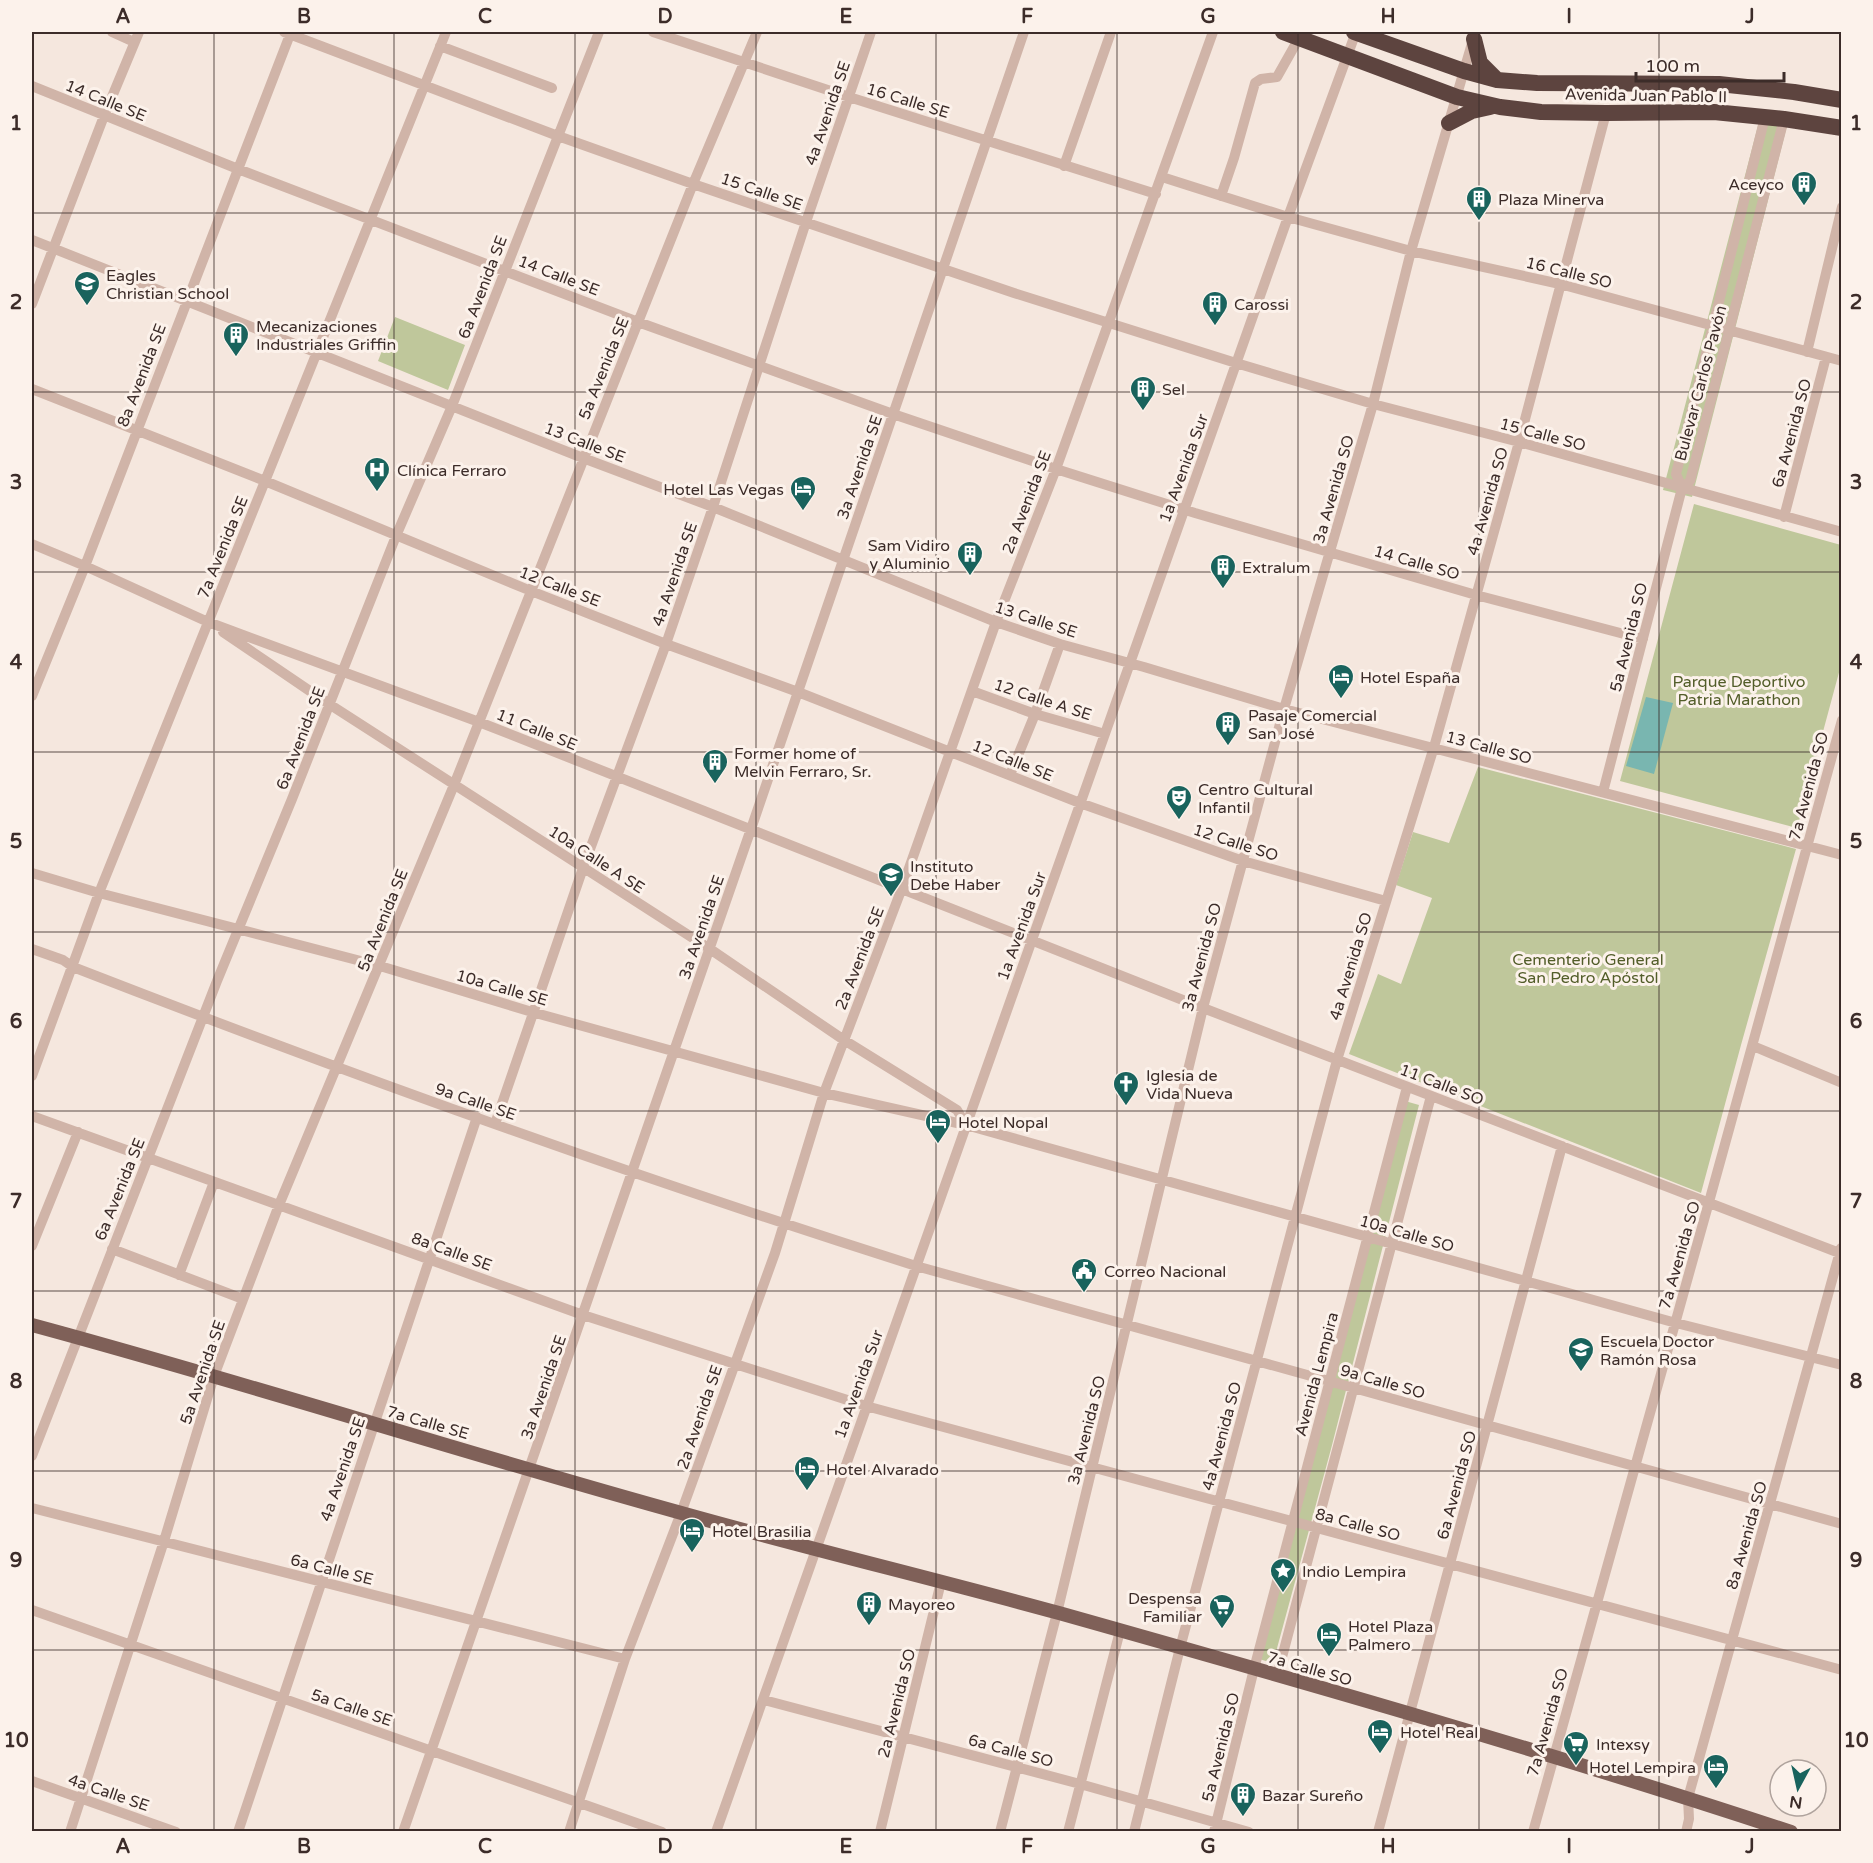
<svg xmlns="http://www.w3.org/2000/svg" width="1873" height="1863" font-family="'Varela Round',sans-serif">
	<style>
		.green { fill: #bfc79b }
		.water { fill: #79b6b0 }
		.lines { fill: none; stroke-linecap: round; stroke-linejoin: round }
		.minor { stroke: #d0b4a8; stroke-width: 10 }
		.major { stroke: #7f6058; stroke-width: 14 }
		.highway { stroke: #5d443f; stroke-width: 16 }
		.grid { fill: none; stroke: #3c2c29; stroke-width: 1.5; stroke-opacity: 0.55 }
		.labels { text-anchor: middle; stroke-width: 6; stroke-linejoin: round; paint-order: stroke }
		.street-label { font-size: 16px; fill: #3c2c29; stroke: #fcf2eb }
		.poi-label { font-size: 16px; fill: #3c2c29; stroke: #fcf2eb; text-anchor: start }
		.park-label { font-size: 16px; fill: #525d29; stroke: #fcf2eb }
		.neatline { fill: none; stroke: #3c2c29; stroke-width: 2 }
		.grid-label { font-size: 20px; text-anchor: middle; font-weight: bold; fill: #3c2c29 }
	</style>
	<rect width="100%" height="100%" fill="#f5e7de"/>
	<path class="green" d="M1760,118H1789L1692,497L1663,490Z
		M395,317L465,345L448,390L378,361Z
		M1694,504L1841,545V665L1797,828L1620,781Z
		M1478,767L1796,849L1741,1045L1701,1193L1349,1054L1378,974L1401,984L1432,898L1396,885L1413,832L1449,843Z
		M1405,1101L1419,1105L1331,1449L1273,1663L1259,1659Z"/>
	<path class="water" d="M1646,697L1673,703L1654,774L1626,766Z"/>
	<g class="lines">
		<path class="minor" d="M112,32L134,42
			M284,32L558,136L693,184L1014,293L1236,363L1373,404L1519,442L1842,532
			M653,32L849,97L1156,194
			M440,46L552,88
			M32,86L238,169L638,322L893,414L1056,469L1195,513L1476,595L1643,639
			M1064,166L1111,32
			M1162,177L1288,217L1411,251L1560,284L1842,361
			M1221,196L1234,158L1255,83L1261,79L1277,77L1299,38
			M32,240L583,458L713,507L996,622L1060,644L1144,667L1284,709L1842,855
			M32,304L104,116L139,32
			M1807,352L1842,207
			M32,389L265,481L531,591L666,644L798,692L1080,803L1243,861L1386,901
			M1682,488L1690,481L1784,119
			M1682,488L1676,474L1765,117
			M1784,517L1826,357
			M32,544L85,566L208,622L479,722L1203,1008L1842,1254
			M223,632L329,704L710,949L844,1040L957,1110L966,1125
			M972,691L1035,714L1105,734
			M32,696L85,566L291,32
			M1010,775L1035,714L1060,644
			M1603,792L1682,488
			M32,873L99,893L380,966L532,1012L824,1093L966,1125L1676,1323L1842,1365
			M32,949L63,960L73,967C351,1075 632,1176 916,1266L1842,1524
			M1753,1046L1842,1083
			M32,1076L99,893L446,32
			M32,1116L583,1315L866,1406L1842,1670
			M495,1124L583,868L666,644L713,507L806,222L871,32
			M32,1246L78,1132
			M112,1249L243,1299
			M179,1275L214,1182
			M32,1456L217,981L292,799L396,536L452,406L599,32
			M32,1508L625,1659
			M32,1610L662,1832
			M1277,1676L1431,1096
			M764,1700L1080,1784L1249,1832
			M32,1781L176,1832
			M70,1832L164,1541L214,1376L279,1205L454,785L693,184L757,32
			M238,1832L477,1117
			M403,1832L751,829L1024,32
			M569,1832L625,1659L681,1513L775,1253L824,1093L902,888L996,622L1056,469L1213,32
			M716,1832L1288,217L1356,32
			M880,1832L941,1582
			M1000,1832L1057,1613L1203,1008L1284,709L1373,404L1411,251L1473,40
			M1068,1832L1120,1631
			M1134,1832L1180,1648L1337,1060L1434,747L1519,442L1606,113
			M1214,1832L1254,1669L1407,1087
			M1378,1832L1562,1146
			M1533,1832L1709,1202L1842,720
			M1686,1832L1689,1819L1688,1798L1841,1248"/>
		<path class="major" d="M32,1325C251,1384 467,1454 685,1514C810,1549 935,1579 1059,1613C1304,1682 1549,1752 1791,1832"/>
		<path class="highway" d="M1283,32L1457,97L1500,107L1541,112L1606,113L1714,112L1784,119L1842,128
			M1354,32L1464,71L1497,80L1537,83L1719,84L1794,92L1842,100
			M1474,39L1480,63L1496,79
			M1449,123L1472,111L1490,107"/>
	</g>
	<path class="grid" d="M214,32V1832M394,32V1832M575,32V1832M756,32V1832M936,32V1832M1117,32V1832M1298,32V1832M1479,32V1832M1659,32V1832M32,213H1842M32,392H1842M32,572H1842M32,752H1842M32,932H1842M32,1111H1842M32,1291H1842M32,1471H1842M32,1650H1842"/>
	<defs>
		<symbol id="building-pin" viewBox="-11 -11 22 30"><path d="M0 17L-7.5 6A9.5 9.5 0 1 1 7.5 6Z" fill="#19635d" stroke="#fcf2eb"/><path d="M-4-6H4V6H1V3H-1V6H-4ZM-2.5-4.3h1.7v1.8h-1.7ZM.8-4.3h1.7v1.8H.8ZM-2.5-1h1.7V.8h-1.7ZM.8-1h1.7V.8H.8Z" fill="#fff"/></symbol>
		<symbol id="school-pin" viewBox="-11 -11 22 30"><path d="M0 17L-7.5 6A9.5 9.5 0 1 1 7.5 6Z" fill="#19635d" stroke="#fcf2eb"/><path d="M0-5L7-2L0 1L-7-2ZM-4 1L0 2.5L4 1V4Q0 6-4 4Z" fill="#fff"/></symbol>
		<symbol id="hospital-pin" viewBox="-11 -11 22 30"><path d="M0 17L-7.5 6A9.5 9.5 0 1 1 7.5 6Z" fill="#19635d" stroke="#fcf2eb"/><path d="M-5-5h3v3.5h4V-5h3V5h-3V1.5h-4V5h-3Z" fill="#fff"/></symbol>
		<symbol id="hotel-pin" viewBox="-11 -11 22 30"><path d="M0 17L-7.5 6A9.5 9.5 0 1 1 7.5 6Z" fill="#19635d" stroke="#fcf2eb"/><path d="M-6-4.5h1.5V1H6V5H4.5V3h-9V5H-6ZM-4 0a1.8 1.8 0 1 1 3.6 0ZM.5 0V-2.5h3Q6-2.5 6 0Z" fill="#fff"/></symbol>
		<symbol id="theatre-pin" viewBox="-11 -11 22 30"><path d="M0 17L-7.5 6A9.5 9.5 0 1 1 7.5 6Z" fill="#19635d" stroke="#fcf2eb"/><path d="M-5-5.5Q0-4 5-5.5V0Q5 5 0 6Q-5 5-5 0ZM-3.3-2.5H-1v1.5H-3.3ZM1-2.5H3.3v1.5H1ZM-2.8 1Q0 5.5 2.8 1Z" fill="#fff"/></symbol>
		<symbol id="church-pin" viewBox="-11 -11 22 30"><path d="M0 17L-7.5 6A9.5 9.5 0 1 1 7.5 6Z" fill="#19635d" stroke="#fcf2eb"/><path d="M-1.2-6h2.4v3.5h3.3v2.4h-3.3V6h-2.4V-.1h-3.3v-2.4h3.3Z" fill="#fff"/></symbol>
		<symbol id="civic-pin" viewBox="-11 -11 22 30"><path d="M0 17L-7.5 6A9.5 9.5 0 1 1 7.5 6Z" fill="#19635d" stroke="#fcf2eb"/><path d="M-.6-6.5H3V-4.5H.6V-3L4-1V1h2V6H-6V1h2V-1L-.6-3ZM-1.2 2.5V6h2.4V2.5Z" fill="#fff"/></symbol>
		<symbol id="sight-pin" viewBox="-11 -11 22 30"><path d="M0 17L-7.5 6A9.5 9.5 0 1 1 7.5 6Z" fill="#19635d" stroke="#fcf2eb"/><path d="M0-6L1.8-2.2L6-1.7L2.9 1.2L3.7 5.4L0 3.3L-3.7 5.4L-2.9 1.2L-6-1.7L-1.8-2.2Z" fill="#fff"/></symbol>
		<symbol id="supermarket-pin" viewBox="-11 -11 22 30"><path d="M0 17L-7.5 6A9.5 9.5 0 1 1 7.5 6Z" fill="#19635d" stroke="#fcf2eb"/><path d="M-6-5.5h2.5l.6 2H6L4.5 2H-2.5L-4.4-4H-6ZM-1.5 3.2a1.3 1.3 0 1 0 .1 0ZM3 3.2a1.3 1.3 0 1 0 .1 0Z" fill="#fff"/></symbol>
	</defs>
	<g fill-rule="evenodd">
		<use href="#building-pin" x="1789" y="169" width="30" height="40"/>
		<use href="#building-pin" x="1464" y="184" width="30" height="40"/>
		<use href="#school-pin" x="72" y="269" width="30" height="40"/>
		<use href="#building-pin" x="1200" y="289" width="30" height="40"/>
		<use href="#building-pin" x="221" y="320" width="30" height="40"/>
		<use href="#building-pin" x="1128" y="374" width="30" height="40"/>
		<use href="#hospital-pin" x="362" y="455" width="30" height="40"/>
		<use href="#hotel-pin" x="788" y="474" width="30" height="40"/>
		<use href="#building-pin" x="955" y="539" width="30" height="40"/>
		<use href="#building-pin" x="1208" y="552" width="30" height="40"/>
		<use href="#hotel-pin" x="1326" y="662" width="30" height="40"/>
		<use href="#building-pin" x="1213" y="709" width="30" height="40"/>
		<use href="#building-pin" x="700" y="747" width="30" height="40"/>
		<use href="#theatre-pin" x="1164" y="783" width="30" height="40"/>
		<use href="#school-pin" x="876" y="860" width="30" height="40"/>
		<use href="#church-pin" x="1111" y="1069" width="30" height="40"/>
		<use href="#hotel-pin" x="923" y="1107" width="30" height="40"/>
		<use href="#civic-pin" x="1069" y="1256" width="30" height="40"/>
		<use href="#school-pin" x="1566" y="1335" width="30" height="40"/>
		<use href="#hotel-pin" x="792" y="1454" width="30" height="40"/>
		<use href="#hotel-pin" x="677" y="1516" width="30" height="40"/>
		<use href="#sight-pin" x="1268" y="1556" width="30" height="40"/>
		<use href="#building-pin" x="854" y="1589" width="30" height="40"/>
		<use href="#supermarket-pin" x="1207" y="1592" width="30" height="40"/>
		<use href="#hotel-pin" x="1314" y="1620" width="30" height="40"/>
		<use href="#hotel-pin" x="1365" y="1717" width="30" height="40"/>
		<use href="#supermarket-pin" x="1561" y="1729" width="30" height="40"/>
		<use href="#hotel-pin" x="1701" y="1752" width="30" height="40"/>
		<use href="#building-pin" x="1228" y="1780" width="30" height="40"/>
	</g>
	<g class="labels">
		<g class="street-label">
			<text transform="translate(1646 95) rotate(1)" y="6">Avenida Juan Pablo II</text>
			<text transform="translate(106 100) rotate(22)" y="6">14 Calle SE</text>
			<text transform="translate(908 100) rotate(17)" y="6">16 Calle SE</text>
			<text transform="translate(827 113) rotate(-71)" y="6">4a Avenida SE</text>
			<text transform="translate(762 191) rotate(19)" y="6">15 Calle SE</text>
			<text transform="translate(1569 272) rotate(14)" y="6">16 Calle SO</text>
			<text transform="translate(559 275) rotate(21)" y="6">14 Calle SE</text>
			<text transform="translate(482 287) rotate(-69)" y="6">6a Avenida SE</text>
			<text transform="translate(603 368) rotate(-68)" y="6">5a Avenida SE</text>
			<text transform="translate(141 375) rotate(-69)" y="6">8a Avenida SE</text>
			<text transform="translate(1700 383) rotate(-75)" y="6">Bulevar Carlos Pavón</text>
			<text transform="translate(1791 433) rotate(-75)" y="6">6a Avenida SO</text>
			<text transform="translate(1543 434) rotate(15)" y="6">15 Calle SO</text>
			<text transform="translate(585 442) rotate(21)" y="6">13 Calle SE</text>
			<text transform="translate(859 467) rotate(-71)" y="6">3a Avenida SE</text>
			<text transform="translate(1183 468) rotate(-70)" y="6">1a Avenida Sur</text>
			<text transform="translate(1333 489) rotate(-74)" y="6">3a Avenida SO</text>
			<text transform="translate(1487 501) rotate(-74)" y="6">4a Avenida SO</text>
			<text transform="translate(1026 502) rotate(-69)" y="6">2a Avenida SE</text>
			<text transform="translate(222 547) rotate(-68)" y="6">7a Avenida SE</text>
			<text transform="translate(1417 562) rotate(16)" y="6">14 Calle SO</text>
			<text transform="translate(674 574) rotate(-71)" y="6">4a Avenida SE</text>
			<text transform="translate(560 586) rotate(21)" y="6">12 Calle SE</text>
			<text transform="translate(1036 619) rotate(18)" y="6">13 Calle SE</text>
			<text transform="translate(1628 637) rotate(-76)" y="6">5a Avenida SO</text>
			<text transform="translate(1043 699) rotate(18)" y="6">12 Calle A SE</text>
			<text transform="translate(537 729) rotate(22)" y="6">11 Calle SE</text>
			<text transform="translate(300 738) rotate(-69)" y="6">6a Avenida SE</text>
			<text transform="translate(1489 747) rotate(15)" y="6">13 Calle SO</text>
			<text transform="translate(1013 760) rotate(22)" y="6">12 Calle SE</text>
			<text transform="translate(1808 786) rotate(-75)" y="6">7a Avenida SO</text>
			<text transform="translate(1236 842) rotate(18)" y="6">12 Calle SO</text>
			<text transform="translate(597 859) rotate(33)" y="6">10a Calle A SE</text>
			<text transform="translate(382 920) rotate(-68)" y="6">5a Avenida SE</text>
			<text transform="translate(1021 926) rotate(-70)" y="6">1a Avenida Sur</text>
			<text transform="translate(701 927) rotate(-71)" y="6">3a Avenida SE</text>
			<text transform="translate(1201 957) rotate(-75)" y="6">3a Avenida SO</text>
			<text transform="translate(859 958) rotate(-69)" y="6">2a Avenida SE</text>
			<text transform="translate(1350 966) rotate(-73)" y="6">4a Avenida SO</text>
			<text transform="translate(502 987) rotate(16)" y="6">10a Calle SE</text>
			<text transform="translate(1442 1084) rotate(21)" y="6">11 Calle SO</text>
			<text transform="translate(476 1101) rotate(19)" y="6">9a Calle SE</text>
			<text transform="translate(119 1189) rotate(-68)" y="6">6a Avenida SE</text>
			<text transform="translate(1407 1233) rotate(16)" y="6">10a Calle SO</text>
			<text transform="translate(452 1251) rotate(20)" y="6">8a Calle SE</text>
			<text transform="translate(1679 1255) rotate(-74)" y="6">7a Avenida SO</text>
			<text transform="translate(202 1372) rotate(-71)" y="6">5a Avenida SE</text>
			<text transform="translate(1316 1374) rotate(-75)" y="6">Avenida Lempira</text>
			<text transform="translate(1383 1381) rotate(16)" y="6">9a Calle SO</text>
			<text transform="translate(858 1384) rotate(-70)" y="6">1a Avenida Sur</text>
			<text transform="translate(543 1387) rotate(-71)" y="6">3a Avenida SE</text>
			<text transform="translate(699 1417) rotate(-71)" y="6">2a Avenida SE</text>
			<text transform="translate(428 1422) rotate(16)" y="6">7a Calle SE</text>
			<text transform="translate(1086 1430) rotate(-76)" y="6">3a Avenida SO</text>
			<text transform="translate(1221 1436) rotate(-75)" y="6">4a Avenida SO</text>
			<text transform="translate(342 1469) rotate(-71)" y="6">4a Avenida SE</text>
			<text transform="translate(1456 1485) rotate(-75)" y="6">6a Avenida SO</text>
			<text transform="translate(1358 1524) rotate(15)" y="6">8a Calle SO</text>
			<text transform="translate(1746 1535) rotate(-74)" y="6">8a Avenida SO</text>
			<text transform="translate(332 1569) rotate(14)" y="6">6a Calle SE</text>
			<text transform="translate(1310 1668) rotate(16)" y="6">7a Calle SO</text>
			<text transform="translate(896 1703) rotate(-76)" y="6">2a Avenida SO</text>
			<text transform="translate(352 1707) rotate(19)" y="6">5a Calle SE</text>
			<text transform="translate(1547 1722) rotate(-74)" y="6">7a Avenida SO</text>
			<text transform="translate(1220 1747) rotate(-76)" y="6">5a Avenida SO</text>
			<text transform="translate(1011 1750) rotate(15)" y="6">6a Calle SO</text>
			<text transform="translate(109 1792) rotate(19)" y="6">4a Calle SE</text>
		</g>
		<g class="poi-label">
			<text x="1784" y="190" text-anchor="end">Aceyco</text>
			<text x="1498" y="205">Plaza Minerva</text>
			<text x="106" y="281">Eagles<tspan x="106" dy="18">Christian School</tspan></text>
			<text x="1234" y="310">Carossi</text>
			<text x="256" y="332">Mecanizaciones<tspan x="256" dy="18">Industriales Griffin</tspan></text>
			<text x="1162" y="395">Sel</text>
			<text x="397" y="476">Clínica Ferraro</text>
			<text x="784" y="495" text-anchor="end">Hotel Las Vegas</text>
			<text x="950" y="551" text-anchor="end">Sam Vidiro<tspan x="950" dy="18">y Aluminio</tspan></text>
			<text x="1242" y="573">Extralum</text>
			<text x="1360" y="683">Hotel España</text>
			<text x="1248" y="721">Pasaje Comercial<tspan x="1248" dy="18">San José</tspan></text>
			<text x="734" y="759">Former home of<tspan x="734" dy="18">Melvin Ferraro, Sr.</tspan></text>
			<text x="1198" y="795">Centro Cultural<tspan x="1198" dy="18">Infantil</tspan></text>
			<text x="910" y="872">Instituto<tspan x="910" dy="18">Debe Haber</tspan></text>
			<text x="1146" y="1081">Iglesia de<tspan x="1146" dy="18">Vida Nueva</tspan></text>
			<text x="958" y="1128">Hotel Nopal</text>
			<text x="1104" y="1277">Correo Nacional</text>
			<text x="1600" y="1347">Escuela Doctor<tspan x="1600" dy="18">Ramón Rosa</tspan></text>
			<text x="826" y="1475">Hotel Alvarado</text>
			<text x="712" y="1537">Hotel Brasilia</text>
			<text x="1302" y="1577">Indio Lempira</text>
			<text x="1202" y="1604" text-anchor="end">Despensa<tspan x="1202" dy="18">Familiar</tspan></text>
			<text x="888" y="1610">Mayoreo</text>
			<text x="1348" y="1632">Hotel Plaza<tspan x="1348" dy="18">Palmero</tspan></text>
			<text x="1400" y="1738">Hotel Real</text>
			<text x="1596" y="1750">Intexsy</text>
			<text x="1696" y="1773" text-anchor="end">Hotel Lempira</text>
			<text x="1262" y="1801">Bazar Sureño</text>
		</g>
		<g class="park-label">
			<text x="1739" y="687">Parque Deportivo<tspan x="1739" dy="18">Patria Marathon</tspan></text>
			<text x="1588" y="965">Cementerio General<tspan x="1588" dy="18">San Pedro Apóstol</tspan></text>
		</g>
	</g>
	<rect width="1873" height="1863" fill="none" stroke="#fcf2eb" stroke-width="66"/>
	<g transform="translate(1798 1788) rotate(188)"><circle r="28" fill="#fcf2eb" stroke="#afa39d" stroke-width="1.5"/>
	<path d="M0-4.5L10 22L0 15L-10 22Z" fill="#19635d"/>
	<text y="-9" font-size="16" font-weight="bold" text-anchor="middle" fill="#3c2c29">N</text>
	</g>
	<path d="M1636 72v9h148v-9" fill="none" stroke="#3c2c29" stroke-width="3"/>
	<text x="1645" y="72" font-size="18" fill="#3c2c29" stroke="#fcf2eb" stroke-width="4.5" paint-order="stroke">100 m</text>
	<rect x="33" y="33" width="1807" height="1797" class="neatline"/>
	<g class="grid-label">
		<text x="123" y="23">A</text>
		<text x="304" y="23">B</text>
		<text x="485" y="23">C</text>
		<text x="665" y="23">D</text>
		<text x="846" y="23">E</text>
		<text x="1027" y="23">F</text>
		<text x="1208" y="23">G</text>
		<text x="1388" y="23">H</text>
		<text x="1569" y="23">I</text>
		<text x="1750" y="23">J</text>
		<text x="16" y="130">1</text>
		<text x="1856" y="130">1</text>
		<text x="16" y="309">2</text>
		<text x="1856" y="309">2</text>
		<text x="16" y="489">3</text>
		<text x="1856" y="489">3</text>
		<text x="16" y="669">4</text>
		<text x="1856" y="669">4</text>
		<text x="16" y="848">5</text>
		<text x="1856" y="848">5</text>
		<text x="16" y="1028">6</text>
		<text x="1856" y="1028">6</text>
		<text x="16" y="1208">7</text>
		<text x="1856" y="1208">7</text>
		<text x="16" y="1388">8</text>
		<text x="1856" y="1388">8</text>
		<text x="16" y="1567">9</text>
		<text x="1856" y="1567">9</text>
		<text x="16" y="1747">10</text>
		<text x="1856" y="1747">10</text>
		<text x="123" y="1853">A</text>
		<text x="304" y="1853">B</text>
		<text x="485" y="1853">C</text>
		<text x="665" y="1853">D</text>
		<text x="846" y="1853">E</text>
		<text x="1027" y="1853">F</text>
		<text x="1208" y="1853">G</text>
		<text x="1388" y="1853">H</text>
		<text x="1569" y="1853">I</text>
		<text x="1750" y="1853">J</text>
	</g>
</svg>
